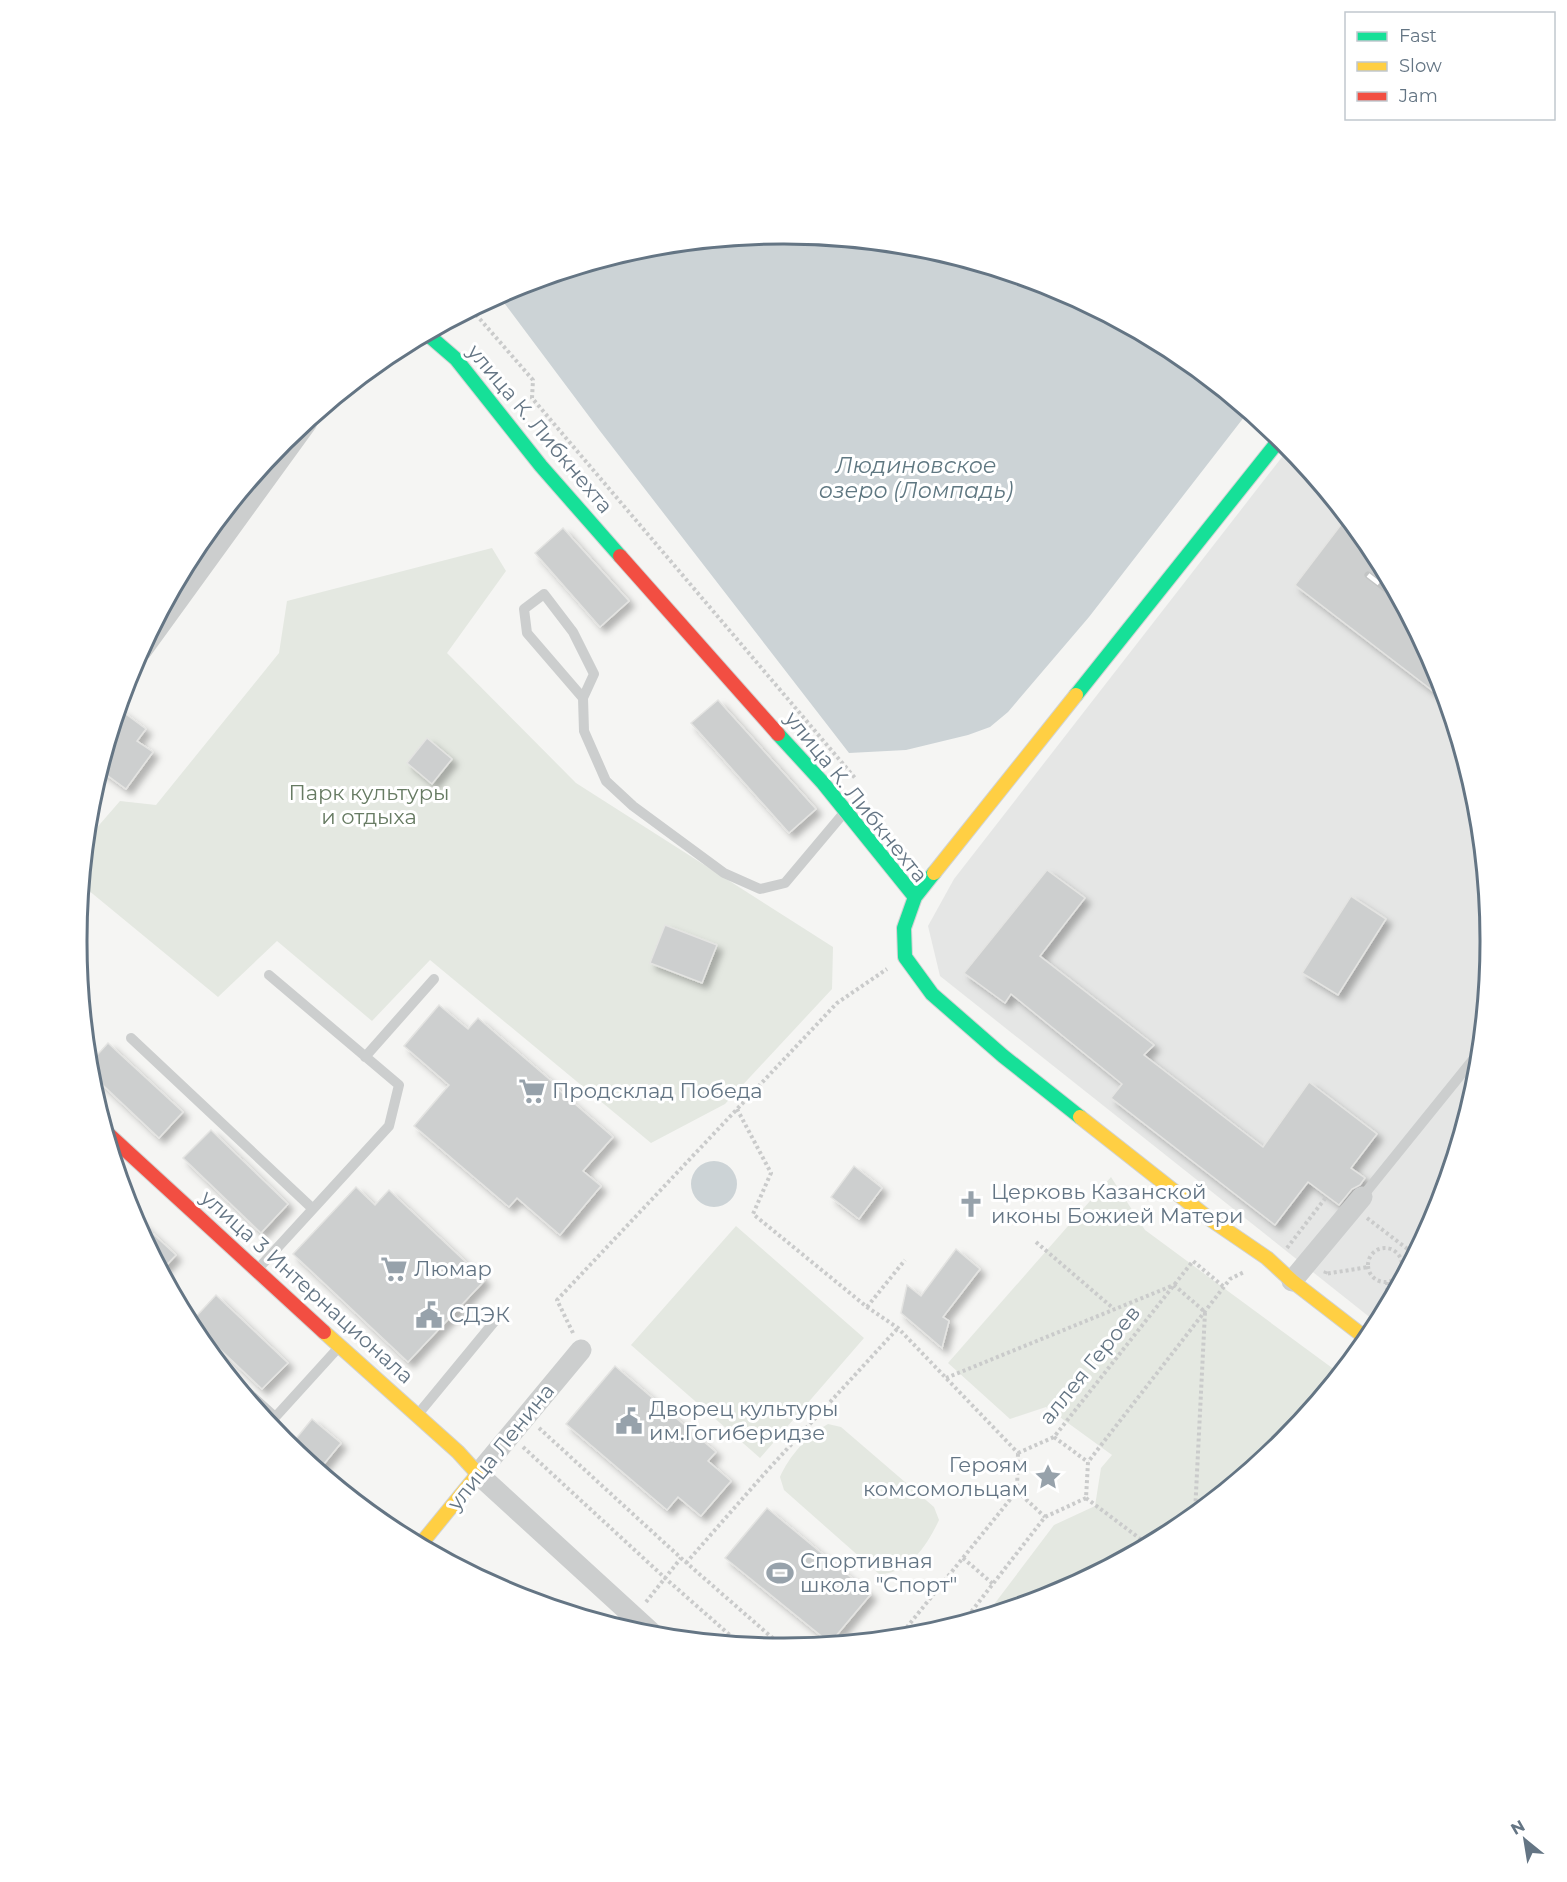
<svg xmlns="http://www.w3.org/2000/svg" width="1567" height="1882" font-family="Montserrat,sans-serif">
	<style>
		.built { fill: #e5e6e5 }
		.green { fill: #e4e8e1 }
		.water { fill: #ccd3d6 }
		.building { fill: #cdcfcf; stroke: #e4e4e2; stroke-width: 1.5; filter: url(#shadow) }
		.lines { fill: none; stroke-linecap: round; stroke-linejoin: round }
		.fast-casing { stroke: #d1d3d3; stroke-width: 16 }
		.slow-casing { stroke: #d1d3d3; stroke-width: 16 }
		.jam-casing { stroke: #d1d3d3; stroke-width: 16 }
		.path { stroke: #cacbcb; stroke-width: 4; stroke-dasharray: 3 3; stroke-linecap: butt }
		.lane { stroke: #cccece; stroke-width: 10 }
		.street { stroke: #cccece; stroke-width: 21 }
		.fast { stroke: #16e098; stroke-width: 14 }
		.slow { stroke: #ffcf43; stroke-width: 14 }
		.jam { stroke: #f24e42; stroke-width: 14 }
		.rail-casing { stroke: #c2c4c4; stroke-width: 7 }
		.rail { stroke: #fff; stroke-width: 4.5; stroke-dasharray: 14; stroke-linecap: butt }
		.labels { text-anchor: middle; stroke-width: 6; stroke-linejoin: round; paint-order: stroke }
		.street-label { font-size: 21px; fill: #647584; stroke: #fff }
		.park-label { font-size: 21px; fill: #677b63; stroke: #fff }
		.poi-label { font-size: 21px; fill: #647584; stroke: #fff; text-anchor: start }
		.water-label { font-size: 22px; font-style: italic; fill: #5f7781; stroke: #fff }
		.rim { fill: none; stroke: #647584; stroke-width: 3 }
	</style>
	<defs>
		<filter id="shadow"><feDropShadow dx="5.5" dy="5.5" stdDeviation="3" flood-color="#0004"/></filter>
	</defs>
	<rect width="100%" height="100%" fill="#f5f5f3"/>
	<path class="built" d="M1289,448L1372,549L1437,671L1477,803L1490,941L1477,1079L1437,1212L1377,1323L940,976L928,926L954,879Z"/>
	<path class="green" d="M492,548L506,571L447,653L576,783L833,947L832,989L725,1104L651,1143L430,960L372,1021L277,941L218,997L82,885L87,839L120,801L156,805L279,653L287,601Z
		M1111,1177L1145,1230L1339,1373L1283,1441L1176,1529L1054,1594L986,1615L1054,1525L1095,1506L1101,1468L1112,1455L1046,1407L1010,1419L948,1363Z
		M736,1226L864,1338L760,1458L631,1345Z
		M828,1424L841,1427L934,1507L939,1520C928,1544 908,1575 879,1574L784,1490L780,1477C789,1456 808,1435 828,1424Z"/>
	<path class="water" d="M784,234L922,248L1054,288L1177,353L1248,412L1089,617L1008,712L990,727L968,735L906,750L849,753L600,431L499,296L513,288L646,248Z
		M691 1184a23 23 0 1 1 46 0a23 23 0 1 1-46 0Z"/>
	<path class="building" d="M1346,518L1372,549L1437,671L1446,701L1295,585Z
		M563,528L629,601L600,627L535,553Z
		M718,700L816,809L789,833L691,723Z
		M119,709L146,729L137,741L153,752L126,789L100,770Z
		M427,738L452,759L432,784L407,763Z
		M1047,870L1085,898L1040,956L1154,1045L1144,1055L1263,1147L1309,1082L1377,1134L1351,1168L1365,1178L1360,1185L1352,1189L1339,1205L1308,1182L1275,1225L1111,1098L1122,1084L1011,994L1005,1003L964,973Z
		M1351,896L1386,919L1338,995L1302,973Z
		M665,925L717,945L702,983L650,963Z
		M439,1005L468,1029L478,1018L555,1084L553,1085L613,1137L583,1171L601,1186L560,1235L517,1198L509,1207L414,1126L449,1085L404,1046Z
		M108,1043L183,1112L159,1138L90,1073L89,1064Z
		M211,1130L288,1204L261,1233L183,1158Z
		M854,1166L882,1188L859,1219L831,1197Z
		M356,1187L375,1205L389,1190L485,1280L408,1362L293,1254Z
		M136,1218L176,1255L162,1270L135,1219Z
		M956,1249L980,1269L943,1317L949,1321L942,1348L901,1313L907,1285L921,1296Z
		M216,1295L288,1363L262,1389L191,1322Z
		M615,1366L716,1452L708,1461L731,1481L701,1516L678,1497L667,1510L566,1424Z
		M312,1419L341,1443L319,1470L290,1446Z
		M767,1508L871,1594L830,1643L725,1558Z"/>
	<g class="lines">
		<defs>
			<path id="fast" d="M427,334L456,359L541,466L620,556
				M1076,695L1280,439
				M778,734L823,783L915,897
				M934,873L915,897L904,928L905,957L932,994L1003,1056L1080,1117"/>
			<path id="slow" d="M934,873L1076,695
				M1080,1117L1207,1217L1267,1258L1292,1281L1367,1339
				M324,1332L458,1452L478,1474L420,1545"/>
			<path id="jam" d="M620,556L778,734
				M107,1133L324,1332"/>
		</defs>
		<use href="#fast" class="fast-casing"/>
		<use href="#slow" class="slow-casing"/>
		<use href="#jam" class="jam-casing"/>
		<path class="path" d="M472,310L533,380L532,398L855,778
			M737,1109L771,1173L753,1214L867,1307L898,1328L1018,1453
			M1367,1218L1414,1254
			M1036,1242L1114,1309
			M1287,1248L1327,1196
			M1368 1265a17 17 0 1 1 34 0a17 17 0 1 1-34 0Z
			M1326,1271L1325,1274L1368,1267
			M1387,1282L1388,1303
			M867,1307L905,1260
			M573,1333L557,1300L837,1003L887,969
			M946,1378L1174,1285L1205,1312L1195,1513
			M539,1428L681,1558L784,1648
			M1054,1437L1088,1462
			M523,1447L665,1578L740,1644
			M1018,1453L1054,1437L1193,1261L1224,1287
			M1017,1491L1045,1517
			M1086,1498L1147,1544
			M963,1558L993,1584
			M686,1563L765,1473L898,1328
			M646,1602L681,1558
			M964,1621L1045,1517L1086,1498L1088,1462L1230,1279L1244,1272
			M905,1630L912,1635
			M899,1637L1017,1491L1018,1453"/>
		<path class="lane" d="M583,698L527,633L524,609L544,594L573,632L594,674L583,698L584,731L606,781L633,806L724,873L760,889L785,883L843,814
			M131,1038L313,1209
			M365,1057L434,979
			M1362,1197L1480,1051
			M257,1270L389,1126L399,1085L269,975
			M234,1380L275,1417
			M419,1413L494,1322
			M269,1424L339,1347"/>
		<path class="street" d="M141,651L307,422
			M1292,1281L1362,1197
			M581,1350L478,1474L654,1635"/>
		<use href="#fast" class="fast"/>
		<use href="#slow" class="slow"/>
		<use href="#jam" class="jam"/>
		<defs>
			<path id="rail" d="M1368,575L1399,599"/>
		</defs>
		<use href="#rail" class="rail-casing"/>
		<use href="#rail" class="rail"/>
	</g>
	<defs>
		<symbol id="supermarket-bare" viewBox="-9 -9 18 18"><path d="M-6-5.5h2.5l.6 2H6L4.5 2H-2.5L-4.4-4H-6ZM-1.5 3.2a1.3 1.3 0 1 0 .1 0ZM3 3.2a1.3 1.3 0 1 0 .1 0Z" fill="#97a2ab" stroke="#fff" stroke-width="2.5" paint-order="stroke"/></symbol>
		<symbol id="church-bare" viewBox="-9 -9 18 18"><path d="M-1.2-6h2.4v3.5h3.3v2.4h-3.3V6h-2.4V-.1h-3.3v-2.4h3.3Z" fill="#97a2ab" stroke="#fff" stroke-width="2.5" paint-order="stroke"/></symbol>
		<symbol id="civic-bare" viewBox="-9 -9 18 18"><path d="M-.6-6.5H3V-4.5H.6V-3L4-1V1h2V6H-6V1h2V-1L-.6-3ZM-1.2 2.5V6h2.4V2.5Z" fill="#97a2ab" stroke="#fff" stroke-width="2.5" paint-order="stroke"/></symbol>
		<symbol id="sight-bare" viewBox="-9 -9 18 18"><path d="M0-6L1.8-2.2L6-1.7L2.9 1.2L3.7 5.4L0 3.3L-3.7 5.4L-2.9 1.2L-6-1.7L-1.8-2.2Z" fill="#97a2ab" stroke="#fff" stroke-width="2.5" paint-order="stroke"/></symbol>
		<symbol id="stadium-bare" viewBox="-9 -9 18 18"><path d="M0-5a6.5 5 0 1 0 0 10a6.5 5 0 1 0 0-10ZM-3.5-1.8h7v3.6h-7Z" fill="#97a2ab" stroke="#fff" stroke-width="2.5" paint-order="stroke"/></symbol>
	</defs>
	<g fill-rule="evenodd">
		<use href="#supermarket-bare" x="513" y="1072" width="38" height="38"/>
		<use href="#church-bare" x="952" y="1185" width="38" height="38"/>
		<use href="#supermarket-bare" x="375" y="1250" width="38" height="38"/>
		<use href="#civic-bare" x="410" y="1296" width="38" height="38"/>
		<use href="#civic-bare" x="610" y="1402" width="38" height="38"/>
		<use href="#sight-bare" x="1029" y="1458" width="38" height="38"/>
		<use href="#stadium-bare" x="761" y="1554" width="38" height="38"/>
	</g>
	<g class="labels">
		<g class="street-label">
			<text transform="translate(540 429) rotate(50)" y="7">улица К. Либкнехта</text>
			<text transform="translate(856 797) rotate(51)" y="7">улица К. Либкнехта</text>
			<text transform="translate(307 1287) rotate(42)" y="7">улица 3 Интернационала</text>
			<text transform="translate(1090 1365) rotate(-51)" y="7">аллея Героев</text>
			<text transform="translate(501 1447) rotate(-51)" y="7">улица Ленина</text>
		</g>
		<g class="park-label">
			<text x="369" y="800">Парк культуры<tspan x="369" dy="24">и отдыха</tspan></text>
		</g>
		<g class="poi-label">
			<text x="552" y="1098">Продсклад Победа</text>
			<text x="991" y="1199">Церковь Казанской<tspan x="991" dy="24">иконы Божией Матери</tspan></text>
			<text x="414" y="1276">Люмар</text>
			<text x="449" y="1322">СДЭК</text>
			<text x="649" y="1416">Дворец культуры<tspan x="649" dy="24">им.Гогиберидзе</tspan></text>
			<text x="1028" y="1472" text-anchor="end">Героям<tspan x="1028" dy="24">комсомольцам</tspan></text>
			<text x="800" y="1568">Спортивная<tspan x="800" dy="24">школа "Спорт"</tspan></text>
		</g>
		<g class="water-label">
			<text x="916" y="473">Людиновское<tspan x="916" dy="25">озеро (Ломпадь)</tspan></text>
		</g>
	</g>
	<path d="M0 0H1567V1882H0ZM783 244H784A696 696 0 0 1 1480 940V942A696 696 0 0 1 784 1638H783A696 696 0 0 1 87 942V940A696 696 0 0 1 783 244Z" fill="#fff" fill-rule="evenodd"/>
	<path class="rim" d="M783 244H784A696 696 0 0 1 1480 940V942A696 696 0 0 1 784 1638H783A696 696 0 0 1 87 942V940A696 696 0 0 1 783 244Z"/>
	<rect x="1345" y="12" width="210" height="108" fill="#ffffff" stroke="#c1c8ce" stroke-width="1.5"/>
	<rect x="1357" y="32" width="30" height="9" fill="#16e098" stroke="#c1c8ce" stroke-width="1.5"/>
	<text x="1399" y="42" font-size="18" fill="#647584">Fast</text>
	<rect x="1357" y="62" width="30" height="9" fill="#ffcf43" stroke="#c1c8ce" stroke-width="1.5"/>
	<text x="1399" y="72" font-size="18" fill="#647584">Slow</text>
	<rect x="1357" y="92" width="30" height="9" fill="#f24e42" stroke="#c1c8ce" stroke-width="1.5"/>
	<text x="1399" y="102" font-size="18" fill="#647584">Jam</text>
	<g transform="translate(1525 1840) rotate(330)" stroke="#ffffff" stroke-width="4.5" paint-order="stroke">
	<path d="M0-4.5L10 22L0 15L-10 22Z" fill="#647584"/>
	<text y="-9" font-size="16" font-weight="bold" text-anchor="middle" fill="#647584">N</text>
	</g>
</svg>
